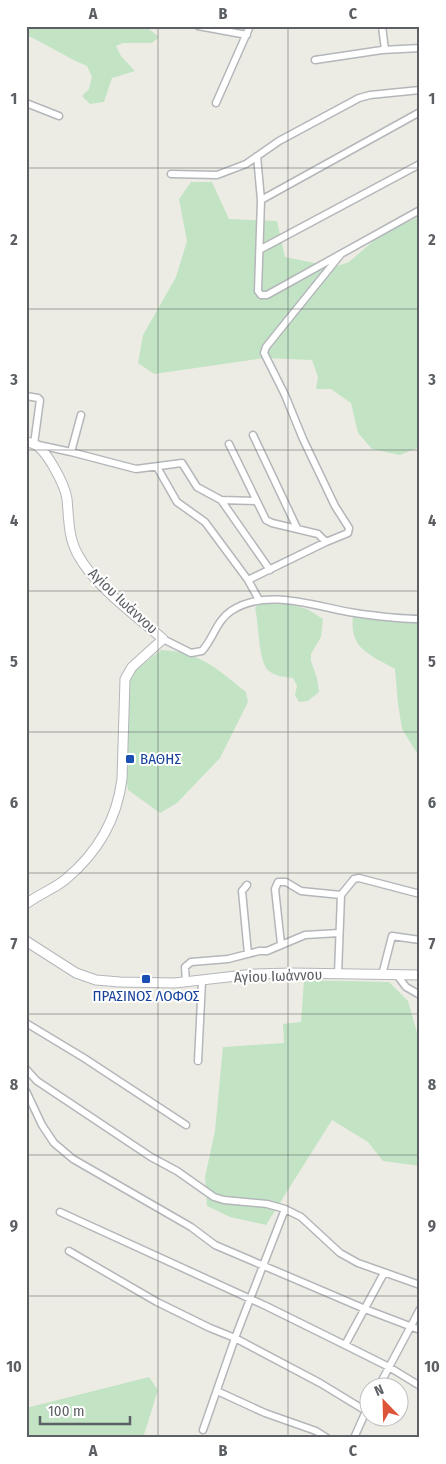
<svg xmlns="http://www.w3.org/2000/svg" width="446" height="1464" font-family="'Fira Sans Condensed',sans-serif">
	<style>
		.green { fill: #c2e4c5 }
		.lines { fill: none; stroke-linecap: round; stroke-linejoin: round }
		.minor-casing { stroke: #b4b6ba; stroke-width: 9 }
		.tertiary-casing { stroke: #b4b6ba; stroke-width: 11 }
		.minor { stroke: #fff; stroke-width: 6 }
		.tertiary { stroke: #fff; stroke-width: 9 }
		.grid { fill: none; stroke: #5c5f63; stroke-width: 1; stroke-opacity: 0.55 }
		.transit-dot { fill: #1a4fb4; stroke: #fff; stroke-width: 2 }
		.labels { text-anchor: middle; stroke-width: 4; stroke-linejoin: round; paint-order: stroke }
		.street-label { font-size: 15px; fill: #5c5f63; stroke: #fff }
		.transit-label { font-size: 15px; fill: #164399; stroke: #fff; text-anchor: start }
		.neatline { fill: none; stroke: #5c5f63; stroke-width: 2 }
		.grid-label { font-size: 16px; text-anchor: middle; font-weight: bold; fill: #5c5f63 }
	</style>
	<rect width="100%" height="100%" fill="#edece4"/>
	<path class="green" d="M26,26H145L159,37L152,43H123L116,46L121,56L135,71L112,78L104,102L90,104L82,96L89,89L92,77L87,66C65,57 47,44 26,35Z
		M191,182H212L229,219L277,221L285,257L334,267L349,262L379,236L420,216V447L400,455L372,449L358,433L351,403L331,389H316L318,377L312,360L264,358L154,374L138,363L143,335L176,277L187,241L179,199Z
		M284,603L307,609L323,619L321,637L311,654V661L317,678L319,692L308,701L299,702L295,695L297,686L293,678C285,677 276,676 270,672C258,665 259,623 255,608L259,604Z
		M353,617L420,623V758L402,729L398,704L395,669C371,655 349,649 353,617Z
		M161,650C200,651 218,670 246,692L248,702L220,758L177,803L160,813L128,790L126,777L128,684L137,669Z
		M304,980L389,982L408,1001L420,1043V1166L383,1161L368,1142L332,1120L266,1225L230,1217L207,1206L205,1177L215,1131L223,1047L284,1043L283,1024L301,1022Z
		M149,1377L158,1390L143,1438H26V1408Z"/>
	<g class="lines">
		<defs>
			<path id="minor" d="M198,26L247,35
				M382,26L385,50
				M315,60L382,50L420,48
				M26,103L59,116
				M216,103L250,26
				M257,156L261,200L258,291L261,295H267L420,210
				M171,174L217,175L246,164L279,141L359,98L370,95L420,90
				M261,200L420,112
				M261,249L420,164
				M26,396L38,398L40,400L34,444L71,452L136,469L182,463L197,487L221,500L256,501
				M253,435L297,528
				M229,444L266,520L272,523L318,534L326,542
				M71,452L81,415
				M157,467L177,502L205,522L248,580L259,600
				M221,500L270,570
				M248,580L326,542L348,533L349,528L335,506L303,439L285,395L264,353L266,347L341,254
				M163,639L191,653L202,651C213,639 217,620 231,611C267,587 316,607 355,613C376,616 398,619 420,619
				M247,885L242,891L248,954
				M281,944L275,889L278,882H286L301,891L341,895
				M338,974L341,895L354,879L359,878L420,894
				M382,975L392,936L420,940
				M397,975L406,987L420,995
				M186,982L185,967L191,962L228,959L259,951H267L305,935L339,933
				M26,1023L84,1058L186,1125
				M198,1061L202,981
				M26,1069L37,1081L151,1157L177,1171L214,1197L224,1200L267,1204L285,1209L301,1217L340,1253L358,1263L420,1285
				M26,1091L42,1125L54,1143L73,1159L191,1227L215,1245L365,1309L420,1330
				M60,1212L266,1306L345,1345L384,1273
				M69,1251L157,1302L210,1328L235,1338L320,1383L366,1411L354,1438
				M345,1345L389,1367L420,1386
				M379,1386L420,1309
				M217,1391L265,1413L316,1431L327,1438
				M203,1430L235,1338L285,1209"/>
			<path id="tertiary" d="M26,442C29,442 31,443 34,444C47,450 65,485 67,499C69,519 68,537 78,555C95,586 136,616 163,639L132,667L125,679L122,779C117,819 97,853 66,879C54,889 39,894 26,904
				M26,941L76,973L96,980L120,982L175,983L254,974L292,973L420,975"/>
		</defs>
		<use href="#minor" class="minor-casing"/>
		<use href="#tertiary" class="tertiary-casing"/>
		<use href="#minor" class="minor"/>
		<use href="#tertiary" class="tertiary"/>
	</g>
	<path class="grid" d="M158,26V1438M288,26V1438M26,168H420M26,309H420M26,450H420M26,591H420M26,732H420M26,873H420M26,1014H420M26,1155H420M26,1296H420"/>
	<g class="transit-dot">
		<rect x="125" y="754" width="10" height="10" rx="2.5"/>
		<rect x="141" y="974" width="10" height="10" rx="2.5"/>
	</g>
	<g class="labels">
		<g class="street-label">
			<text transform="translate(123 601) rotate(43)" y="5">Αγίου Ιωάννου</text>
			<text transform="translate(278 976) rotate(-2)" y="5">Αγίου Ιωάννου</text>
		</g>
		<g class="transit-label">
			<text x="140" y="764">ΒΑΘΗΣ</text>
			<text x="146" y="1001" text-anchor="middle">ΠΡΑΣΙΝΟΣ ΛΟΦΟΣ</text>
		</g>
	</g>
	<rect width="446" height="1464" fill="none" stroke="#ffffff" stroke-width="55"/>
	<g transform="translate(384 1402) rotate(337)"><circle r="24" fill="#ffffff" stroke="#bebfc1"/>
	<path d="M0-4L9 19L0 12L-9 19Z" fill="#de5439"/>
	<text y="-8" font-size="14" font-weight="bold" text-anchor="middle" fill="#5c5f63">N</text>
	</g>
	<path d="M40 1416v8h90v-8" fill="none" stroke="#5c5f63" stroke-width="2.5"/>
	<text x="48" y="1416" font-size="15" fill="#5c5f63" stroke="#ffffff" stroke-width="4" paint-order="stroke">100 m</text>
	<rect x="28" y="28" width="390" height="1408" class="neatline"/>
	<g class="grid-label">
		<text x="93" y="19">A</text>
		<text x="223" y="19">B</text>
		<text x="353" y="19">C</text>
		<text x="14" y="104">1</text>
		<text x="432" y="104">1</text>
		<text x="14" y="245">2</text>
		<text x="432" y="245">2</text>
		<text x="14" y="385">3</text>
		<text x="432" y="385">3</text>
		<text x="14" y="526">4</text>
		<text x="432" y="526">4</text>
		<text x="14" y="667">5</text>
		<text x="432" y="667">5</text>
		<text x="14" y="808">6</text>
		<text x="432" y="808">6</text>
		<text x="14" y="949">7</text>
		<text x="432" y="949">7</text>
		<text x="14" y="1090">8</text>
		<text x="432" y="1090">8</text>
		<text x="14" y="1231">9</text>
		<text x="432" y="1231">9</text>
		<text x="14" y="1372">10</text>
		<text x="432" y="1372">10</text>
		<text x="93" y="1456">A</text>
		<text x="223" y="1456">B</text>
		<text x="353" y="1456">C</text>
	</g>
</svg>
